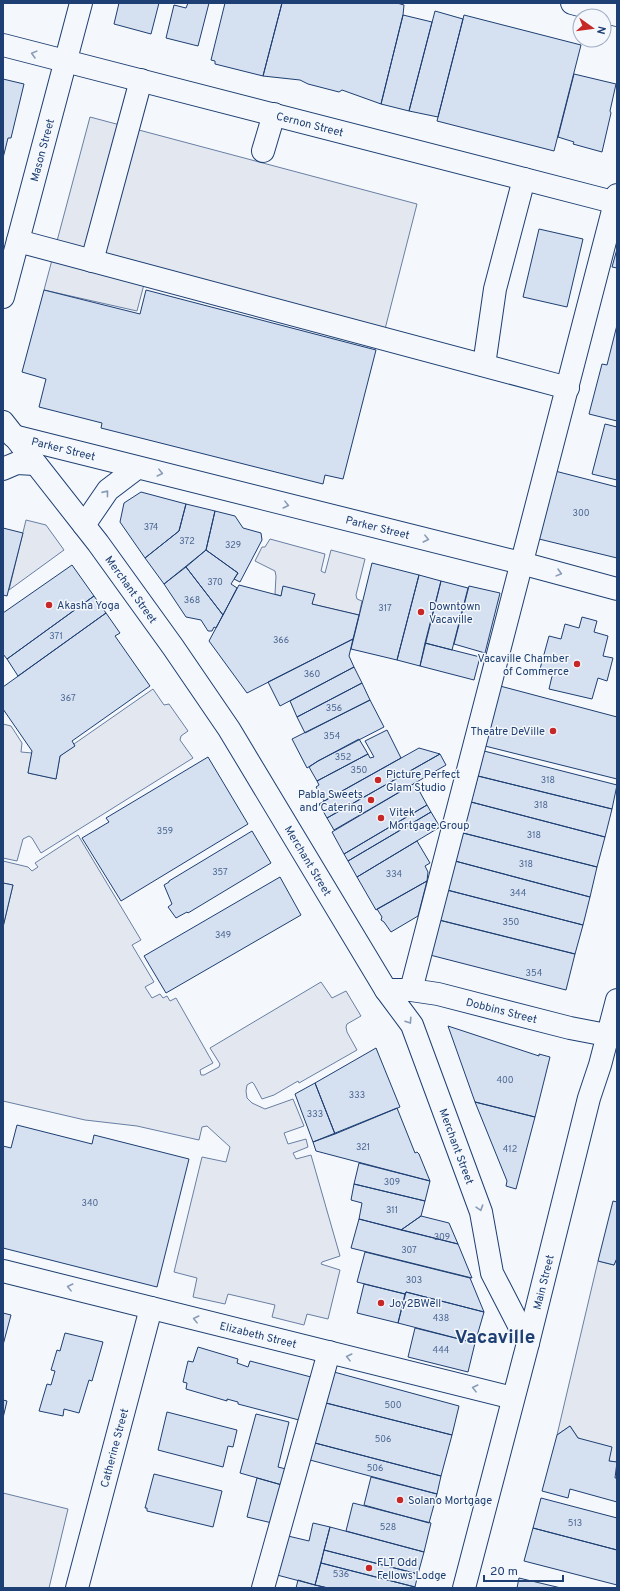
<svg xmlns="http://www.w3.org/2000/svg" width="620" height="1591" font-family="Overpass,sans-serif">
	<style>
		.parking { fill: #e3e8f0; stroke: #687fa3 }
		.building { fill: #d5e0f0; stroke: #1d3f73 }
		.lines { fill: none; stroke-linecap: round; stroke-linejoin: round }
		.minor-casing { stroke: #1d3f73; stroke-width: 24 }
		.major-casing { stroke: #1d3f73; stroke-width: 24 }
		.minor { stroke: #f4f7fb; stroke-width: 22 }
		.major { stroke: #f4f7fb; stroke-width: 22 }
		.oneway { stroke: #889bb7 }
		.poi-dot { fill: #c62828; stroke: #f4f7fb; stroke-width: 1.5 }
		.labels { text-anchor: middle; stroke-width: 3; stroke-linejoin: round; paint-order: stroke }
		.number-label { font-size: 9px; fill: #4b6792 }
		.street-label { font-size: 11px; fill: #1d3f73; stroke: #f4f7fb }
		.poi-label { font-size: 11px; fill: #1d3f73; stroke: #f4f7fb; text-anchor: start }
		.town-label { font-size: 19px; font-weight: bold; fill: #1d3f73; stroke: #f4f7fb }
	</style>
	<rect width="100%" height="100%" fill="#f4f7fb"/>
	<path class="parking" d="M90,117L417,204L385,329L148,269L137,311L44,290Z
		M26,520L46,525L64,550L9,590Z
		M270,539L325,554L321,571L325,573L331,550L365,559L356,595L357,599L362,601L359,615L312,604L314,594L283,587L281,596L275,594L276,576L275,571L255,561L262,547H265Z
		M153,689L164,705L169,704L188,731L181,736L180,740L193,758L41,853L32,838L29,836L23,839L17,861L3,858V724L11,726L22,743L21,752L32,753L28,773L56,779L60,756L74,746V744Z
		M78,835L141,940L132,945L154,982L145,987L152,998L160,994L163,998L167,996L170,1001L176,998L213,1063L200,1070L201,1075H204L219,1067L220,1064L210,1048L321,982L332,998L346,991L361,1016L347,1024L346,1027L347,1032L357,1050L299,1083L298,1081L274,1095L262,1099L254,1084L252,1082L247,1085L246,1091L247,1098L252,1103L265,1109L293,1099L304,1126L284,1133L288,1144L306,1139L308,1147L293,1153L296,1159L311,1155L340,1256L322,1262L321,1264L340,1270L328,1319L307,1314L304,1325L272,1317L275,1305L228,1294L225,1304L193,1297L197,1278L174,1272L202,1157L226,1162L230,1147L207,1126L202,1127L199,1140L137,1126L85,1120L3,1101V927L13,885L3,883V861L28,867L32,871L38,867L35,863Z
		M617,1258V1462L609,1461L578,1438L570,1426L557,1435L598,1261L614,1265Z
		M3,1493L68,1509L49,1588H3Z"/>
	<path class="building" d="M119,3H159L151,34L114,24Z
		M188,3H209L198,46L166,38L174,5L186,8Z
		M225,3H282L263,76L215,64V61L211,60Z
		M282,3H397L404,5L403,15L381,104L342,90L339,92L308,84L300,80L263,76Z
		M435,11L463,19L438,117L409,111Z
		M403,15L432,22L409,111L381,104Z
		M464,15L581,45L554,151L437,121Z
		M574,74L616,84L610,111L611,113L602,152L573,144L574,142L558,137Z
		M3,79L24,84L11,138H8L3,158Z
		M539,229L583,239L567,307L523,297Z
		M617,249V268L612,267Z
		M44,290L140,314L146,290L376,350L343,479L325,475L323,484L101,428L102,423L39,407L46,379L22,372Z
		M617,325V421L589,414L602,364L607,365Z
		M605,424L617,427V480L592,474Z
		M555,471L617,487V558L539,539Z
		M141,492L186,504L179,531L145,558L120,522L124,503Z
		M186,504L215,511L206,550L164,584L145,558L179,531Z
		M215,511L235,516L243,528L261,533L262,540L240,582L234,579L238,573L206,550Z
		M3,528L23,533L7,596L3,595Z
		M206,550L238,573L231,584L237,588L223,615L186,567Z
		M372,563L419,575L397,660L351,649Z
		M72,565L94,596L7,659L3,654V613Z
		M186,567L223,615L216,628L214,627L212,631H208L201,620L186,617L164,584Z
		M419,575L441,581L420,666L397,660Z
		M441,581L468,588L452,650L425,643Z
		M239,585L281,596L283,586L315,594L312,604L359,615L353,639L247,693L209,641Z
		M469,586L500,593L485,653L454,644Z
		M94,596L106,613L18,676L7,659Z
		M106,613L120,633L115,636L150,686L72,741L75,746L60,756L56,779L28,773L32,751L3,709V687Z
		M582,617L597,621L594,632L608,636L603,656L613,658L607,681L598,678L592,699L549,689L553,672L540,669L549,636L561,639L565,624L579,628Z
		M353,639L349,656L354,667L280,706L268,682Z
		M425,643L480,657L474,680L420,666Z
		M354,667L362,683L297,717L290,701Z
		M362,683L370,700L305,733L297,717Z
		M500,686L617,717V779L485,746Z
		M370,700L384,727L318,761L307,768L292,739Z
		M387,730L401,758L324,801L316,787L319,785L317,781L368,754L370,758L374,757L365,741Z
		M359,739L368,754L317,781L309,767L318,761Z
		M419,748L440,754L327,818L319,804Z
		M484,751L617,785L612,809L478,776Z
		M440,754L446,765L334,830L327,818Z
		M208,757L248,824L121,901L82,838L109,822L106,818Z
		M478,776L612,809L605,837L471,802Z
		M415,783L427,805L344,854L332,832Z
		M471,802L605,837L597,867L463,833Z
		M427,805L431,812L348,861L344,854Z
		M431,812L440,827L357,877L348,861Z
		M252,831L271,863L188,913L187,912L176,918L168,907L172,904L164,885L169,882V881Z
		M463,833L597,867L590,897L455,861Z
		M417,841L430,863L425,866L428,872L427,881L376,910L357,877Z
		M455,861L590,897L583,925L447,890Z
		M280,877L301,915L166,993L144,956Z
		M427,881L418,916L391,932L384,922L381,920L382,917L377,909Z
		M3,883L13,885L3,927Z
		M447,890L583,925L575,954L439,920Z
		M439,920L575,954L566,990L430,955Z
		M448,1026L539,1056V1054L550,1057L535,1117L475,1102Z
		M376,1048L400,1107L335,1134L315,1083Z
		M315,1083L335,1134L313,1142L295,1094Z
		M475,1102L535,1117L516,1189L506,1186L507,1181Z
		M397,1108L415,1153L417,1152L419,1154L430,1181L316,1151L313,1142Z
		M17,1125L92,1144L94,1135L189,1159L157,1287L3,1248V1146L11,1148Z
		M359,1163L430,1181L425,1201L354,1184Z
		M354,1184L425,1201L421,1216L401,1230L359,1219L362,1203L351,1200Z
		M613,1201L617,1202V1258L614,1265L598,1261Z
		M421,1216L449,1223L458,1244L401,1230Z
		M359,1219L458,1244L472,1278L351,1248Z
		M365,1252L470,1278L484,1312L406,1292L405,1294L357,1282Z
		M364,1284L405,1294L398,1323L357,1313Z
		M406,1292L484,1312L475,1343L398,1323Z
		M3,1313L11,1315L3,1345Z
		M415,1328L475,1343L468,1372L408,1357Z
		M65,1333L103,1342L92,1381L89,1380L79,1413L64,1409L63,1416L39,1411L47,1384L51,1385L55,1371L51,1370L57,1350L60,1351Z
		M198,1347L238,1359L237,1363L248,1367L250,1361L311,1377L299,1420L238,1404V1402L227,1399V1401L186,1389L187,1383L183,1382L188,1361L193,1362Z
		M334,1372L459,1406L452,1435L326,1403Z
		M3,1400L7,1401L3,1418Z
		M326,1403L452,1435L441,1476L315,1443Z
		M167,1412L237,1430L233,1447L228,1446L223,1467L158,1450Z
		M256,1414L289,1422L278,1467L286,1469L282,1485L240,1473Z
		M570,1426L578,1438L612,1447L609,1461L617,1462L615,1478H617V1502L570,1489L568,1498L542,1491L557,1435Z
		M315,1443L441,1476L437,1494L310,1460Z
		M154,1474L222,1491L213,1527L147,1511V1508H145Z
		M371,1477L437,1494L429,1523L364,1505Z
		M257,1478L282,1485L272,1523L247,1517Z
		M541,1498L617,1518V1550L533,1528Z
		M353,1503L431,1523L424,1552L346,1531Z
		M313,1523L330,1527L315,1585L277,1575L288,1536L309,1541Z
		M330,1527L424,1552L418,1574L324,1550Z
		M533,1528L617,1550V1585L524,1561Z
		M324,1550L418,1574L415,1587L321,1563Z
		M321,1563L415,1587L414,1588H328L315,1585Z
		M519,1578L561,1588H517Z
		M298,1580L315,1585L328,1588H296Z"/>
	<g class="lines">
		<defs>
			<g id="minor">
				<path d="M572,3L617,15"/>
				<path id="s1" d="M3,45L617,203"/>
				<path d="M263,151L274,114"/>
				<path d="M18,241L568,388"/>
				<path d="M92,261L141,80"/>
				<path id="s2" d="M3,297L81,3"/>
				<path d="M484,365L495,289L524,179"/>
				<path id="s3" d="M13,436L521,563L617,589"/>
				<path d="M84,525L108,490L137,468"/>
				<path id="s4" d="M386,990L412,1025L481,1212L492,1273L528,1343"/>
				<path d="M411,990L617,195"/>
				<path id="s5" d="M3,1271L513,1398"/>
				<path id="s6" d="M77,1588L151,1308"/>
				<path d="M263,1588L329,1352"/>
				<path id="s7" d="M464,1588L528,1343L589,1098L600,1065L617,1000"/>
			</g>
			<g id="major">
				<path id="s8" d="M3,422L98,543L173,647L229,729L386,990H411L438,994L570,1028L617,1037"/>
				<path d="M3,469L17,463L35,464"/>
			</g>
		</defs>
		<use href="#minor" class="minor-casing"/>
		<use href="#major" class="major-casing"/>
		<use href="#minor" class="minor"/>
		<use href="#major" class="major"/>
	</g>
	<defs><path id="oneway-chevron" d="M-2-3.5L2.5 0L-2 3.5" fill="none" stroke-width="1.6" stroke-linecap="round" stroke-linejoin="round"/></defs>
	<g class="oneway">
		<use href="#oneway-chevron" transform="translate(34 54) rotate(-165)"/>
		<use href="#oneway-chevron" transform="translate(160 473) rotate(14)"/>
		<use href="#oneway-chevron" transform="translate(106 493) rotate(-51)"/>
		<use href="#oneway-chevron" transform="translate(286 505) rotate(14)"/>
		<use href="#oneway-chevron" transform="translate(426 539) rotate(14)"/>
		<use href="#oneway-chevron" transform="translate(559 573) rotate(15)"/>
		<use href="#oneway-chevron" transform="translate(409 1021) rotate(57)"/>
		<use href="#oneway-chevron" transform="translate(480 1208) rotate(72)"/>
		<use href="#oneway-chevron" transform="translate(70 1287) rotate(-166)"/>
		<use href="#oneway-chevron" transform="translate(196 1319) rotate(-166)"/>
		<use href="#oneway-chevron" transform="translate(349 1357) rotate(-166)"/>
		<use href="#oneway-chevron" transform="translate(475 1388) rotate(-166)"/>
	</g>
	<g class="poi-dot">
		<circle cx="49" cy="605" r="4"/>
		<circle cx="421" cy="612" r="4"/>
		<circle cx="577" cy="664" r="4"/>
		<circle cx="553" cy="731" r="4"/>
		<circle cx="378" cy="780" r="4"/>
		<circle cx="371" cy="800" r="4"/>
		<circle cx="381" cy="818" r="4"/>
		<circle cx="381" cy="1303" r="4"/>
		<circle cx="400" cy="1500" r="4"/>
		<circle cx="369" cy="1568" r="4"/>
	</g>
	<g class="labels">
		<g class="number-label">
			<text x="581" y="516">300</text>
			<text x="151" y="530">374</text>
			<text x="187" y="544">372</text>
			<text x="233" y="548">329</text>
			<text x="215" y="585">370</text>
			<text x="192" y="603">368</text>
			<text x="385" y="611">317</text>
			<text x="56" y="639">371</text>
			<text x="281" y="643">366</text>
			<text x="312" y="677">360</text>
			<text x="68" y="701">367</text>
			<text x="334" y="711">356</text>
			<text x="332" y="739">354</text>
			<text x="343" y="760">352</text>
			<text x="359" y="773">350</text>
			<text x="548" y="783">318</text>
			<text x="541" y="808">318</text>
			<text x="165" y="834">359</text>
			<text x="534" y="838">318</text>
			<text x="526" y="867">318</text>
			<text x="220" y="875">357</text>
			<text x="394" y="877">334</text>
			<text x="518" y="896">344</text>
			<text x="511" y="925">350</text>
			<text x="223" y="938">349</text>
			<text x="534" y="976">354</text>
			<text x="505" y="1083">400</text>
			<text x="357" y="1098">333</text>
			<text x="315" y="1117">333</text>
			<text x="363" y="1150">321</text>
			<text x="510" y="1152">412</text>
			<text x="392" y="1185">309</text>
			<text x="90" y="1206">340</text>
			<text x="392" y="1213">311</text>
			<text x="442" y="1240">309</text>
			<text x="409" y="1253">307</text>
			<text x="414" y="1283">303</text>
			<text x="441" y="1321">438</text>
			<text x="441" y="1353">444</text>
			<text x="393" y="1408">500</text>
			<text x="383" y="1442">506</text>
			<text x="375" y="1471">506</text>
			<text x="575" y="1526">513</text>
			<text x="388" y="1530">528</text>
			<text x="341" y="1577">536</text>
		</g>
		<g class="street-label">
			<text dy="4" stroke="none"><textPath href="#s1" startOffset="317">Cernon Street</textPath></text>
			<text dy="4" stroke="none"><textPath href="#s2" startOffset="152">Mason Street</textPath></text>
			<text dy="4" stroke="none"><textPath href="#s3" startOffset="52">Parker Street</textPath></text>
			<text dy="4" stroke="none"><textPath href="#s3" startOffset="376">Parker Street</textPath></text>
			<text dy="4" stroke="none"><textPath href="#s8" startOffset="211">Merchant Street</textPath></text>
			<text dy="4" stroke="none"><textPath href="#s8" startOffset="535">Merchant Street</textPath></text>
			<text dy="4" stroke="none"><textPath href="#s8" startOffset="804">Dobbins Street</textPath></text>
			<text dy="4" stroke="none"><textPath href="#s4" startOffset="173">Merchant Street</textPath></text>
			<text dy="4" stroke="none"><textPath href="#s7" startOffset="316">Main Street</textPath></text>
			<text dy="4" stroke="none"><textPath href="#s5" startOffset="263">Elizabeth Street</textPath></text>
			<text dy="4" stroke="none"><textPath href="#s6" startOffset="145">Catherine Street</textPath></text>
		</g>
		<g class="poi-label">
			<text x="57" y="609">Akasha Yoga</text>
			<text x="429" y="610">Downtown<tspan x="429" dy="13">Vacaville</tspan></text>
			<text x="569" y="662" text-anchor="end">Vacaville Chamber<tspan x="569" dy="13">of Commerce</tspan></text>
			<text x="545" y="735" text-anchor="end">Theatre DeVille</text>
			<text x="386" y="778">Picture Perfect<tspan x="386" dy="13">Glam Studio</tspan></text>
			<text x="363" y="798" text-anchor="end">Pabla Sweets<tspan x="363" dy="13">and Catering</tspan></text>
			<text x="389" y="816">Vitek<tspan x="389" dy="13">Mortgage Group</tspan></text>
			<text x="389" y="1307">Joy2BWell</text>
			<text x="408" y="1504">Solano Mortgage</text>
			<text x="377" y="1566">FLT Odd<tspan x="377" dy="13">Fellows Lodge</tspan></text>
		</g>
		<g class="town-label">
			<text x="495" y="1343">Vacaville</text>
		</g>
	</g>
	<rect width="620" height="1591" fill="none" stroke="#1d3f73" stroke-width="8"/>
	<g transform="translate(592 28) rotate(104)"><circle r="19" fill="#f4f7fb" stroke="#9eadc5"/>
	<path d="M0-3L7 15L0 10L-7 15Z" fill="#c62828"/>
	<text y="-6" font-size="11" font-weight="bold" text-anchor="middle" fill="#1d3f73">N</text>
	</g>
	<path d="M484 1575v6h79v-6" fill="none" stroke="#1d3f73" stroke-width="2"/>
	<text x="490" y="1575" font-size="12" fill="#1d3f73" stroke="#f4f7fb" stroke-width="3" paint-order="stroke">20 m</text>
</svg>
